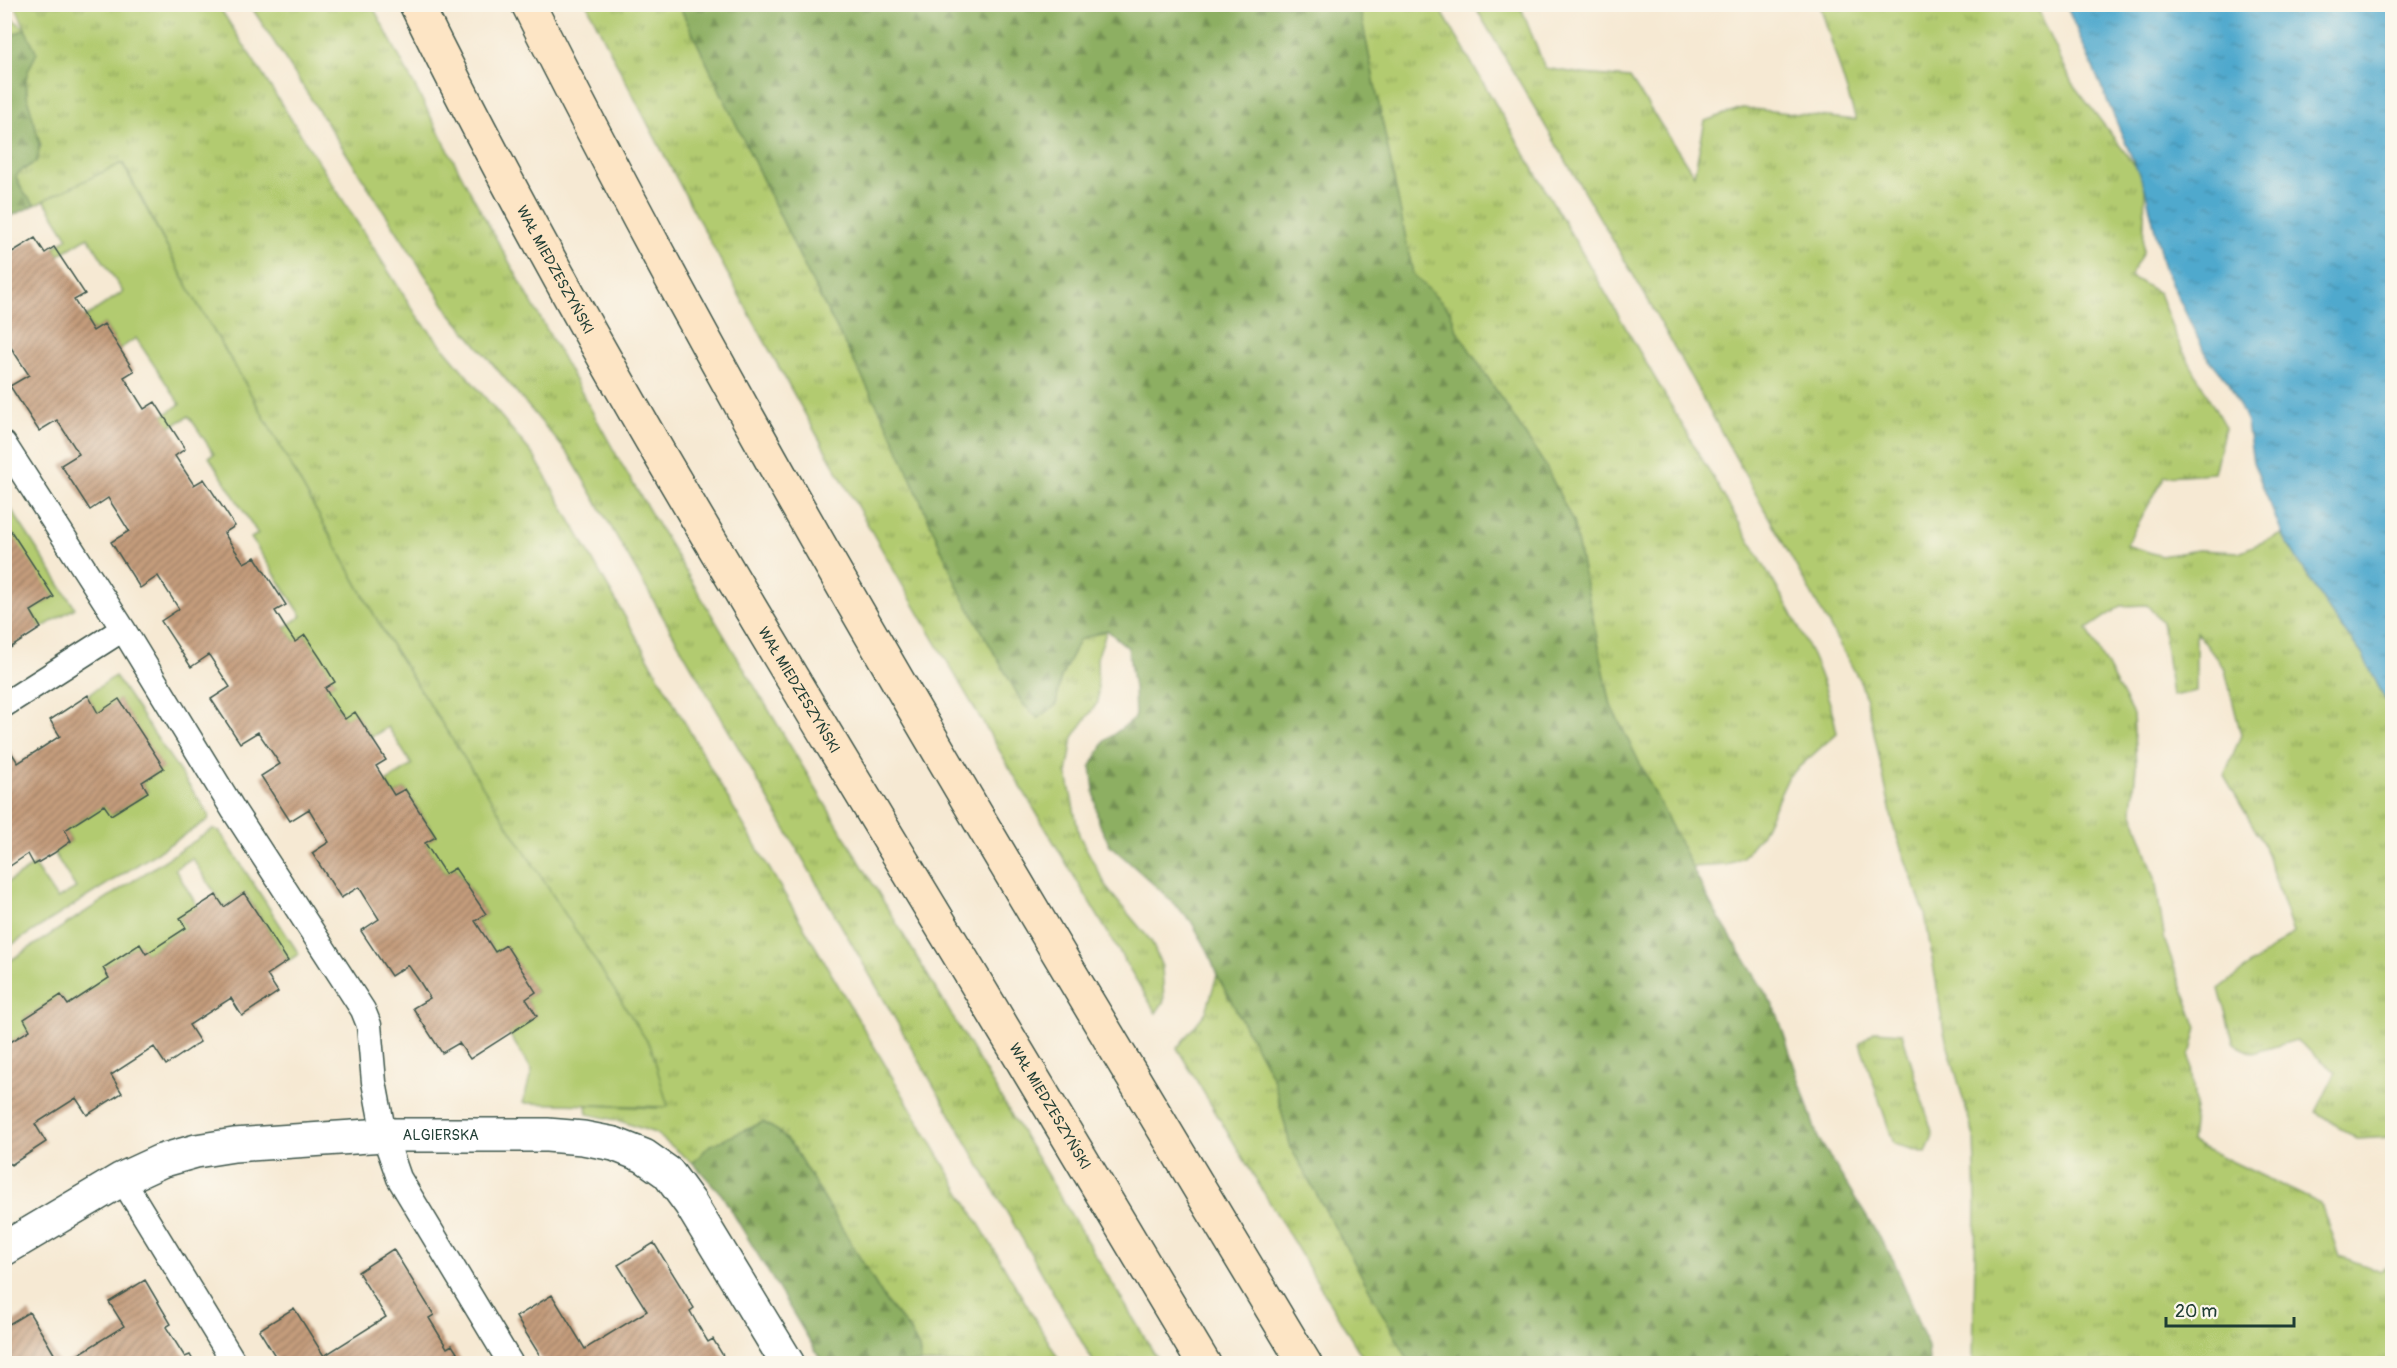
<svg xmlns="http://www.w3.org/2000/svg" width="2397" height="1368" font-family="Pangolin,sans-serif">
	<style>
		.grass { fill: url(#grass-tufts); stroke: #688452; stroke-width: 1.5 }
		.forest { fill: url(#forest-firs); stroke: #56764b; stroke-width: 1.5 }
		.garden { fill: #b2cb70; stroke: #688452; stroke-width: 1.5 }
		.water { fill: url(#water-ripples); stroke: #387380; stroke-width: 1.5 }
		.building { fill: url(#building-hatch) }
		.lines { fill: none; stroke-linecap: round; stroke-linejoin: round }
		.service-casing { stroke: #3f574c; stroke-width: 27 }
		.minor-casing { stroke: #3f574c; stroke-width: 36 }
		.secondary-casing { stroke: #3f574c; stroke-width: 36 }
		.service { stroke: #fff; stroke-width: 24 }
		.minor { stroke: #fff; stroke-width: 33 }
		.secondary { stroke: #fde5c5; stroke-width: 33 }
		.labels { text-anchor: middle; stroke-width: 5; stroke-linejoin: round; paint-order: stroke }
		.street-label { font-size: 15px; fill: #1f3d34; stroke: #fbf7ec }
	</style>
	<defs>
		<pattern id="grass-tufts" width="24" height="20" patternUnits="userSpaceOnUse" patternTransform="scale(1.5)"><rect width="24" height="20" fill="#b2cb70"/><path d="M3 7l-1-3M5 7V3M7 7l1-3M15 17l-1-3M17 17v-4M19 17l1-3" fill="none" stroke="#90a65d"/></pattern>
		<pattern id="forest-firs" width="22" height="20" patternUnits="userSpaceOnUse" patternTransform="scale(1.5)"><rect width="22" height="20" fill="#8daf62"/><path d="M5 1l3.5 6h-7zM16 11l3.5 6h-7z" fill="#739052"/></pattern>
		<pattern id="water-ripples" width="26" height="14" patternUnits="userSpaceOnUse" patternTransform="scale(1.5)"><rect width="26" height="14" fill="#50a9cd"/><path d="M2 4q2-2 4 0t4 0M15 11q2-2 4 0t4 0" fill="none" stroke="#428ba7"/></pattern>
		<pattern id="building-hatch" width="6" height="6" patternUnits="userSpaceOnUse" patternTransform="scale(1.5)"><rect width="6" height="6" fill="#c49c7b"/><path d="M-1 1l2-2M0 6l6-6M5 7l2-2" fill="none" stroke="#9f8066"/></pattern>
	</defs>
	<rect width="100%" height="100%" fill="#fbf7ec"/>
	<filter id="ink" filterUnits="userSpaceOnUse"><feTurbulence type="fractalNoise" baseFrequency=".0167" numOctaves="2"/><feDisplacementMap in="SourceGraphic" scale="12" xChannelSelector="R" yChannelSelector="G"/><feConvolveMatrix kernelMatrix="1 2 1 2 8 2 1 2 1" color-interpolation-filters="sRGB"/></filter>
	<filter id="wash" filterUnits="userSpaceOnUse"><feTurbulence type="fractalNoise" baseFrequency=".008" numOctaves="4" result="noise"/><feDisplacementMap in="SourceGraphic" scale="24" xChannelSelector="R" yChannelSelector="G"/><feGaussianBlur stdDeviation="1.35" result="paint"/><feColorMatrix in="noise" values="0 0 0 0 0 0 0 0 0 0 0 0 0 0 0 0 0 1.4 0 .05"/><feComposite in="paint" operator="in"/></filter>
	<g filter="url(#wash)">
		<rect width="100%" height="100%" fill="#f6e9d3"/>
		<path class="grass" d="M15,5H218L417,316L534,456L723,790L1061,1363H921L919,1348L908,1328L887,1303L793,1147L778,1131L763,1122L709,1146L693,1163L655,1133L620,1121L587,1114L586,1105L657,1108L577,936L390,643L243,380L195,300L123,163L35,205L23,192L16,177L19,172L28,167L41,146L28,104L26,78L29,68L25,29L5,39V14L25,28Z
			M250,5H372L472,195L622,465L1160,1363H1094L570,456L450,313Z
			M587,5H679L809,276L889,428L960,592L1023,704L1038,718L1056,705L1060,680L1078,640L1107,630L1097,658L1098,702L1073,737L1067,774L1079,835L1109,891L1151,941L1162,967L1164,1001L1156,1013C957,682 760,350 587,5Z
			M1359,5H1438L1791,612C1811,652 1829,689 1837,733L1789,776L1762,833L1743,857L1726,865L1691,867L1611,706L1573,522L1545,465L1457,331L1450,311L1413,275Z
			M1474,5H1520L1545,68L1582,74L1630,78L1694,175L1705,121L1742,108L1856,120L1820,5H2036L2072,83L2137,168L2145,188L2143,252L2130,276L2159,293L2177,340L2225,427L2214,473L2165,476L2126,545L2161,556L2198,550L2239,552L2282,534L2331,613L2362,654L2392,713V1137L2357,1139L2316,1112L2336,1072L2296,1040L2253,1053L2234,1044L2219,989L2293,933L2263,843L2224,776L2241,735L2225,670L2196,631V691L2172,696L2162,622L2147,605L2121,606L2087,629L2133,715L2136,766L2132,810L2155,878L2165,941L2197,1028L2190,1055L2195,1106L2191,1142L2321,1204L2339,1256L2380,1271L2392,1263V1363H1973L1976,1204L1974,1137L1944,1032L1925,914L1895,832L1871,718L1861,683L1644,293Z
			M1217,975L1273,1078L1291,1148L1410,1363H1366L1177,1048L1206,1012Z
			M1875,1031L1902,1033L1933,1135L1926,1153L1894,1144L1860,1043Z"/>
		<path class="forest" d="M679,5H1359L1413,274L1450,311L1457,331L1545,465L1573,522L1611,706L1711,905L1776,1010L1818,1138L1894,1261L1928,1347L1929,1363H1410L1291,1148L1273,1078L1217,975L1208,951L1191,921L1160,890L1110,845L1098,822L1091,766L1105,741L1135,718L1134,688L1128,648L1107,630L1079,640L1060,680L1056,705L1038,718L1023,704L960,592L889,428L809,276Z
			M25,29L37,53C33,61 27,70 26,79C24,107 47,140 36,162L19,172L16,177L23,192L35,205L11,216L4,204L5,39Z
			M763,1122L778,1131L793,1147L887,1303L908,1328L919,1348L921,1363H823L722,1195L693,1163L709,1146Z"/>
		<path class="garden" d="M122,163L195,300L243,380L390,643L651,1047L668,1107L523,1103L532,1070L509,1034L536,1016L526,999L536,992L506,946L495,952L475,921L486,914L456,868L445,874L425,843L436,836L405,789L394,795L386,782L412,765L388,727L371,737L355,713L345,719L325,688L335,682L305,635L295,642L285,627L302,616L251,538L258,534L209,457L214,454L189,416L170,427L163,416L180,404L136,338L120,349L104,324L93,331L85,317L123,292L88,237L59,255L54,247L68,238L44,200Z
			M4,498L75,608L41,628L31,611L54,597L5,531Z
			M115,676L209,815L208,820L5,949V884L34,865L57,899L76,888L54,853L71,841L65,830L104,805L112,815L148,792L142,782L163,768L119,700L98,713L88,695Z
			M213,829L220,832L299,954L288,961L245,893L224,907L192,858L175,869L198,907L180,918L186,928L146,954L139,944L103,968L109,978L68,1005L61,995L24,1019L30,1030L5,1046V964Z"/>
		<path class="water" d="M2066,5H2392V713L2362,654L2331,613L2282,534L2253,462L2247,423L2229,383L2206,355L2164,268L2145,188Z"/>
		<g id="blocks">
			<path class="building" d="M35,238L45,253L54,247L85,294L74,300L93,331L104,324L134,371L124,377L144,409L155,402L185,449L175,456L194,485L204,479L235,526L224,533L235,550L244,563L255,557L286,605L275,611L285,627L295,642L305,635L321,659L335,682L325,688L335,705L345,719L355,712L371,737L386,760L376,766L394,795L405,789L436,837L425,843L445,874L455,868L486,914L475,921L495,952L506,945L536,992L526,999L537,1016L470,1059L459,1043L442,1053L413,1008L430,998L420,982L408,965L391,976L361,931L379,919L359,887L341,898L312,853L329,842L309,809L290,821L261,776L280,764L258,732L240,743L211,699L230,687L209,655L191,667L161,621L179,609L158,576L140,588L111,542L129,531L119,515L108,498L90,510L61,465L79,454L57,420L39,431L10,386L29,375L8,343L4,345V257Z
				M9,528L54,597L31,611L41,628L7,650L4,647V531Z
				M88,695L98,713L119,699L164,768L142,782L148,792L111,815L104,805L65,830L71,841L54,853L34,865L28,854L4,870V749L8,747L18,763L40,749L60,736L50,720Z
				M244,893L288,961L267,975L278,992L242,1016L231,998L189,1025L200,1042L166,1065L154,1047L111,1075L122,1093L87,1115L76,1098L35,1124L46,1142L11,1165L4,1156V1046L30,1030L24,1019L61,995L68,1005L109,978L103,968L140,944L146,954L186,928L180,918L216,895L224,907Z
				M654,1243L694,1308L690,1311L699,1327L708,1342L713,1339L728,1364H545L516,1317L552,1295L585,1349L647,1311L618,1265Z
				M393,1249L434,1315L429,1318L447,1348L452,1345L464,1364H280L259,1330L294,1308L324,1356L386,1317L358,1272Z
				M145,1280L171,1324L166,1327L185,1357L190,1355L195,1364H63L124,1326L109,1302Z
				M29,1312L46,1340L60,1364H12L4,1351V1327Z"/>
		</g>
	</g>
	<g filter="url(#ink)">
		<use href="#blocks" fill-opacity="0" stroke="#3f574c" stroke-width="1.5"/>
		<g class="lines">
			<defs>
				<path id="service" d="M4,444L123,629L234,811L363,1010L369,1025L374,1082L384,1135L399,1178L511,1364
					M4,705L123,629
					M122,1179L235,1364"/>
				<g id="minor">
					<path id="s1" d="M4,1249L122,1179L161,1161L196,1151L234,1145L384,1135H547L583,1138L614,1144L644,1156L668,1173L690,1203L788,1364"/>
				</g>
				<g id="secondary">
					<path id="s2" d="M416,4C559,295 728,572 895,849C999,1020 1101,1192 1204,1364"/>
					<path d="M528,4C763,472 1036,915 1305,1364"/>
				</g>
			</defs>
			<use href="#service" class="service-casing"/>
			<use href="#minor" class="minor-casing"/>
			<use href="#secondary" class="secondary-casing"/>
			<use href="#service" class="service"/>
			<use href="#minor" class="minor"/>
			<use href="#secondary" class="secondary"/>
		</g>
	</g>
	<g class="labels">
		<g class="street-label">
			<text dy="5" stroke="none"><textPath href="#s2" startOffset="300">WAŁ MIEDZESZYŃSKI</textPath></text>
			<text dy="5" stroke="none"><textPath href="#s2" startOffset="786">WAŁ MIEDZESZYŃSKI</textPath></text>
			<text dy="5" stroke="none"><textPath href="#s2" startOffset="1272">WAŁ MIEDZESZYŃSKI</textPath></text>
			<text dy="5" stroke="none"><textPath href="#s1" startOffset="462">ALGIERSKA</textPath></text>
		</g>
	</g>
	<rect width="2397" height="1368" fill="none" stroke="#fbf7ec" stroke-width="24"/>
	<path d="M2166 1317v9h128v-9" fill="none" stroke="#1f3d34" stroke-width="3"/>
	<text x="2175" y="1317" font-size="18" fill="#1f3d34" stroke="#fbf7ec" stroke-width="4.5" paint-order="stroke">20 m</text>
</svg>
